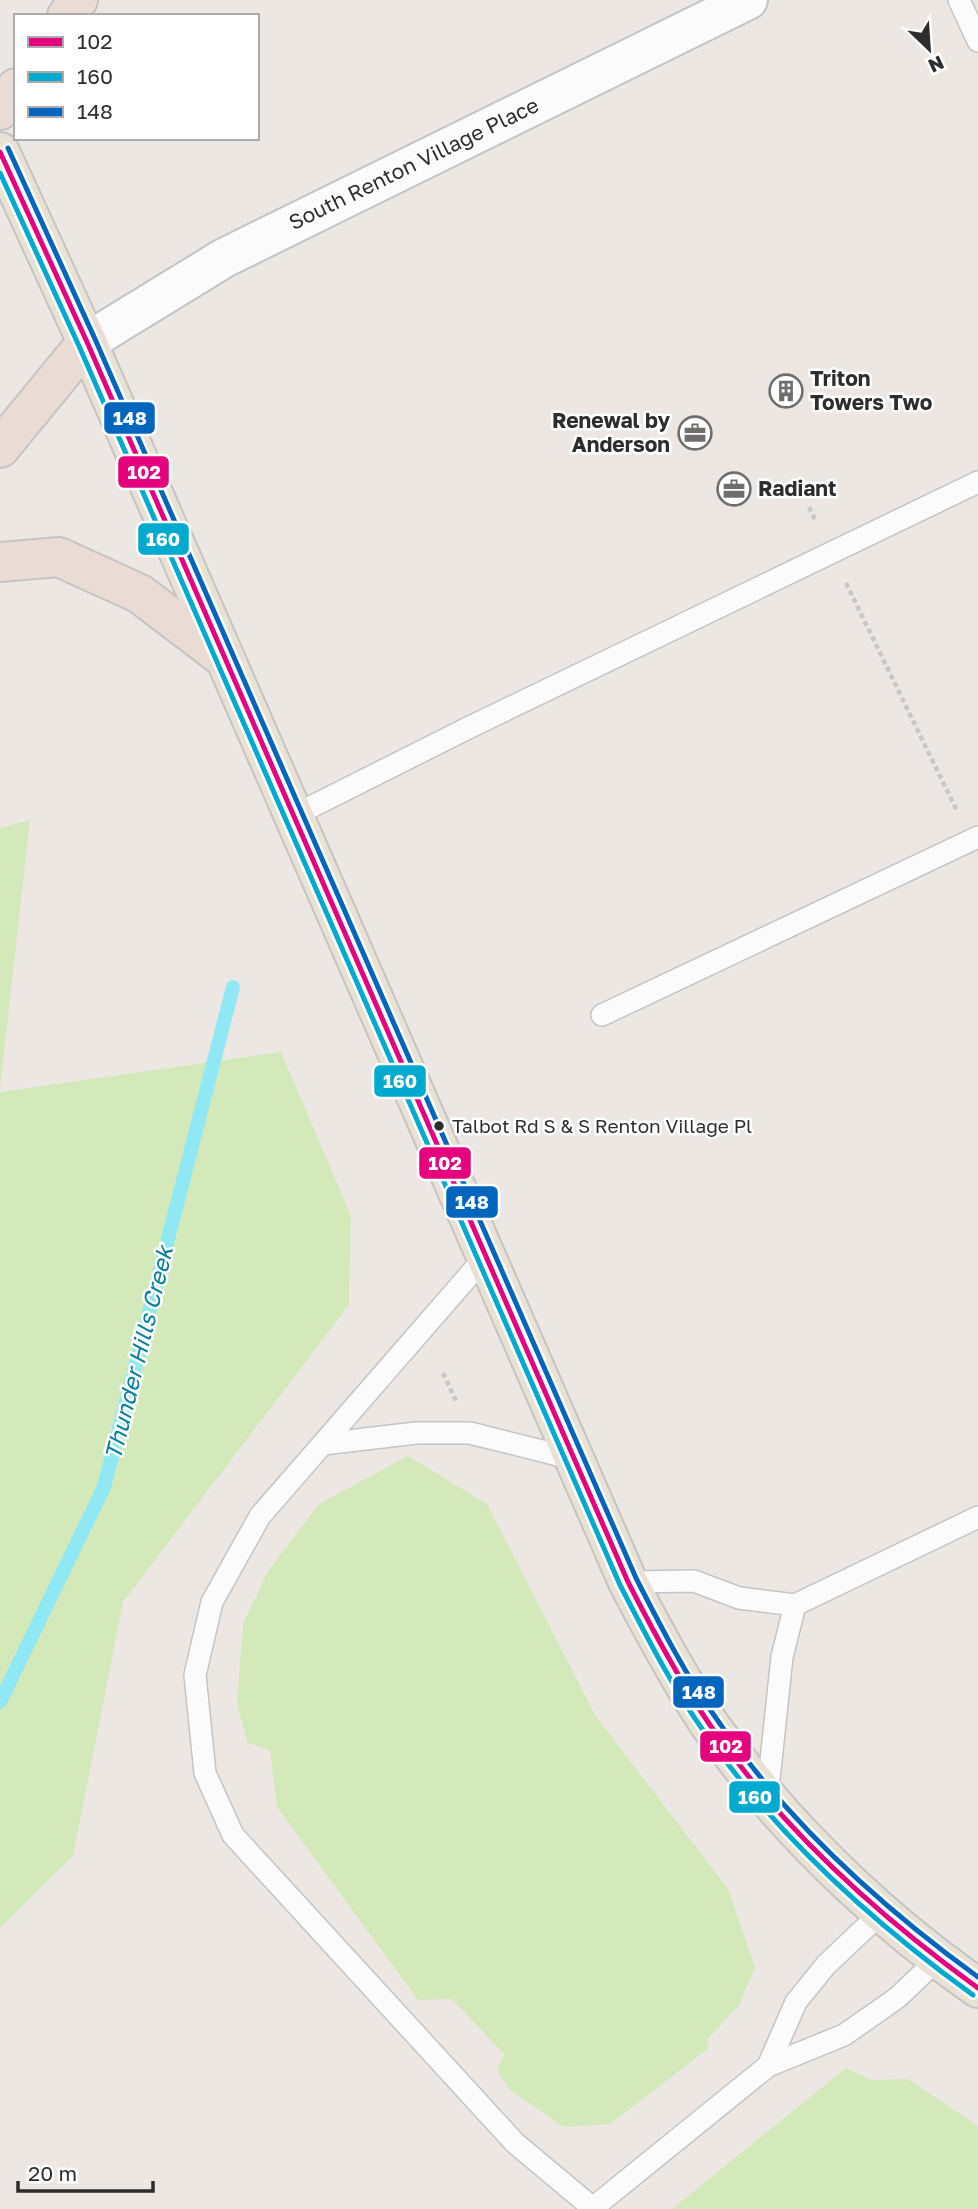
<svg xmlns="http://www.w3.org/2000/svg" width="978" height="2209" font-family="'Golos Text',sans-serif">
	<style>
		.green { fill: #d3e9b9 }
		.lines { fill: none; stroke-linecap: round; stroke-linejoin: round }
		.stream { stroke: #90e8f4; stroke-width: 14 }
		.service-casing { stroke: #c5c4c4; stroke-width: 24 }
		.minor-casing { stroke: #c5c4c4; stroke-width: 42 }
		.primary-casing { stroke: #c6c4c3; stroke-width: 42 }
		.motorway-casing { stroke: #c6c4c3; stroke-width: 42 }
		.path { stroke: #c8c8c8; stroke-width: 4.5; stroke-dasharray: 5 3.5; stroke-linecap: butt }
		.service { stroke: #fcfbfb; stroke-width: 21 }
		.minor { stroke: #fcfbfb; stroke-width: 38 }
		.primary { stroke: #e9e1d4; stroke-width: 38 }
		.motorway { stroke: #eadbd5; stroke-width: 38 }
		.bus-1-casing { stroke: #fff; stroke-width: 10 }
		.bus-2-casing { stroke: #fff; stroke-width: 10 }
		.bus-3-casing { stroke: #fff; stroke-width: 10 }
		.bus-1 { stroke: #e5007d; stroke-width: 5 }
		.bus-2 { stroke: #00a9ce; stroke-width: 5 }
		.bus-3 { stroke: #0065bd; stroke-width: 5 }
		.bus-dot { fill: #2d2d2d; stroke: #fff; stroke-width: 2.5 }
		.labels { text-anchor: middle; stroke-width: 5; stroke-linejoin: round; paint-order: stroke }
		.bus-label { font-size: 19px; fill: #2d2d2d; stroke: #fff; text-anchor: start }
		.street-label { font-size: 21px; fill: #2d2d2d; stroke: #fff }
		.poi-label { font-size: 21px; font-weight: bold; fill: #2d2d2d; stroke: #fff; text-anchor: start }
		.water-label { font-size: 23px; font-style: italic; fill: #027e9f; stroke: #fff }
		.line-badge { stroke: #fff; stroke-width: 2.5 }
		.badge-label { font-size: 19px; text-anchor: middle; font-weight: bold; fill: #fff }
	</style>
	<rect width="100%" height="100%" fill="#ece7e3"/>
	<path class="green" d="M30,820L0,1089V828Z
		M281,1052L351,1216L349,1305L123,1602L73,1856L0,1928V1092Z
		M408,1456L487,1504L595,1715L728,1889L755,1967L739,2005L707,2040L709,2048L610,2124L564,2127L510,2090L497,2070L504,2054L452,1999L418,2000L277,1807L270,1750L248,1743L237,1704L243,1624L268,1571L319,1504Z
		M846,2068L871,2080L908,2079L978,2126V2209H672Z"/>
	<g class="lines">
		<path class="stream" d="M0,1702L104,1487L233,987"/>
		<defs>
			<path id="service" d="M959,0L978,41
				M293,816L468,728L978,482
				M602,1015L978,837
				M486,1256L260,1516L212,1602L195,1675L205,1773L233,1835L515,2143L594,2209
				M323,1444L416,1433H470L574,1459
				M628,1582L694,1581L739,1598L795,1605L782,1657L767,1798
				M795,1605L978,1517
				M768,2066L796,2002L826,1965L882,1912
				M594,2207L768,2066L844,2035L897,1998L937,1960"/>
			<path id="minor" d="M87,342L224,258L748,0"/>
			<path id="primary" d="M0,152L87,342L628,1582C652,1628 676,1673 704,1716C713,1731 725,1745 736,1759C802,1845 889,1926 978,1988"/>
			<path id="motorway" d="M67,16L78,0
				M0,110L16,88
				M0,448L87,342
				M0,562L59,557L140,594L224,658"/>
		</defs>
		<use href="#service" class="service-casing"/>
		<use href="#minor" class="minor-casing"/>
		<use href="#primary" class="primary-casing"/>
		<use href="#motorway" class="motorway-casing"/>
		<path class="path" d="M809,507L816,522
			M846,583L957,811
			M443,1373L456,1401"/>
		<use href="#service" class="service"/>
		<use href="#minor" class="minor"/>
		<use href="#primary" class="primary"/>
		<use href="#motorway" class="motorway"/>
		<defs>
			<path id="bus-1" d="M0,152L87,342L628,1582C653,1631 679,1680 710,1725C781,1828 877,1915 978,1988"/>
			<path id="bus-2" d="M0,173L79,346L620,1585C646,1635 672,1687 705,1733C777,1836 872,1922 973,1995"/>
			<path id="bus-3" d="M8,148L95,339L636,1578C661,1627 686,1676 718,1721C787,1821 880,1906 978,1977"/>
		</defs>
		<use href="#bus-1" class="bus-1-casing"/>
		<use href="#bus-2" class="bus-2-casing"/>
		<use href="#bus-3" class="bus-3-casing"/>
		<use href="#bus-1" class="bus-1"/>
		<use href="#bus-2" class="bus-2"/>
		<use href="#bus-3" class="bus-3"/>
	</g>
	<defs>
		<symbol id="building-ring" viewBox="-11 -11 22 22"><circle r="9.5" fill="#fff" stroke="#706e6d" stroke-width="1.5"/><path d="M-4-6H4V6H1V3H-1V6H-4ZM-2.5-4.3h1.7v1.8h-1.7ZM.8-4.3h1.7v1.8H.8ZM-2.5-1h1.7V.8h-1.7ZM.8-1h1.7V.8H.8Z" fill="#706e6d"/></symbol>
		<symbol id="office-ring" viewBox="-11 -11 22 22"><circle r="9.5" fill="#fff" stroke="#706e6d" stroke-width="1.5"/><path d="M-6-3h4V-5.5h4V-3h4V5H-6ZM-1-4.5V-3h2v-1.5ZM-6 0V1H6V0Z" fill="#706e6d"/></symbol>
	</defs>
	<g fill-rule="evenodd">
		<use href="#building-ring" x="767" y="372" width="38" height="38"/>
		<use href="#office-ring" x="676" y="414" width="38" height="38"/>
		<use href="#office-ring" x="715" y="470" width="38" height="38"/>
	</g>
	<circle class="bus-dot" cx="439" cy="1126" r="6"/>
	<g class="labels">
		<g class="bus-label">
			<text x="452" y="1133">Talbot Rd S &amp; S Renton Village Pl</text>
		</g>
		<g class="street-label">
			<text transform="translate(414 164) rotate(-26)" y="7">South Renton Village Place</text>
		</g>
		<g class="poi-label">
			<text x="810" y="386">Triton<tspan x="810" dy="24">Towers Two</tspan></text>
			<text x="670" y="428" text-anchor="end">Renewal by<tspan x="670" dy="24">Anderson</tspan></text>
			<text x="758" y="496">Radiant</text>
		</g>
		<g class="water-label">
			<text transform="translate(139 1353) rotate(-76)" y="8">Thunder Hills Creek</text>
		</g>
	</g>
	<g class="line-badge">
		<rect x="103" y="401" width="53" height="34" rx="7" fill="#0065bd"/>
		<rect x="117" y="455" width="53" height="34" rx="7" fill="#e5007d"/>
		<rect x="137" y="522" width="53" height="34" rx="7" fill="#00a9ce"/>
		<rect x="373" y="1064" width="54" height="34" rx="7" fill="#00a9ce"/>
		<rect x="418" y="1146" width="54" height="34" rx="7" fill="#e5007d"/>
		<rect x="445" y="1185" width="54" height="34" rx="7" fill="#0065bd"/>
		<rect x="672" y="1675" width="53" height="34" rx="7" fill="#0065bd"/>
		<rect x="699" y="1730" width="53" height="33" rx="7" fill="#e5007d"/>
		<rect x="728" y="1780" width="53" height="34" rx="7" fill="#00a9ce"/>
	</g>
	<g class="badge-label">
		<text x="130" y="425">148</text>
		<text x="144" y="479">102</text>
		<text x="163" y="546">160</text>
		<text x="400" y="1088">160</text>
		<text x="445" y="1170">102</text>
		<text x="472" y="1209">148</text>
		<text x="699" y="1699">148</text>
		<text x="726" y="1753">102</text>
		<text x="755" y="1804">160</text>
	</g>
	<rect x="14" y="14" width="245" height="126" fill="#ffffff" stroke="#ababab" stroke-width="2"/>
	<rect x="28" y="37" width="35" height="10" fill="#e5007d" stroke="#ababab" stroke-width="2"/>
	<text x="77" y="49" font-size="21" fill="#2d2d2d">102</text>
	<rect x="28" y="72" width="35" height="10" fill="#00a9ce" stroke="#ababab" stroke-width="2"/>
	<text x="77" y="84" font-size="21" fill="#2d2d2d">160</text>
	<rect x="28" y="107" width="35" height="10" fill="#0065bd" stroke="#ababab" stroke-width="2"/>
	<text x="77" y="119" font-size="21" fill="#2d2d2d">148</text>
	<g transform="translate(929 49) rotate(155)" stroke="#ffffff" stroke-width="5" paint-order="stroke">
	<path d="M0-5L12 26L0 18L-12 26Z" fill="#2d2d2d"/>
	<text y="-10" font-size="19" font-weight="bold" text-anchor="middle" fill="#2d2d2d">N</text>
	</g>
	<path d="M18 2181v10h135v-10" fill="none" stroke="#2d2d2d" stroke-width="3.5"/>
	<text x="28" y="2181" font-size="21" fill="#2d2d2d" stroke="#ffffff" stroke-width="5" paint-order="stroke">20 m</text>
</svg>
